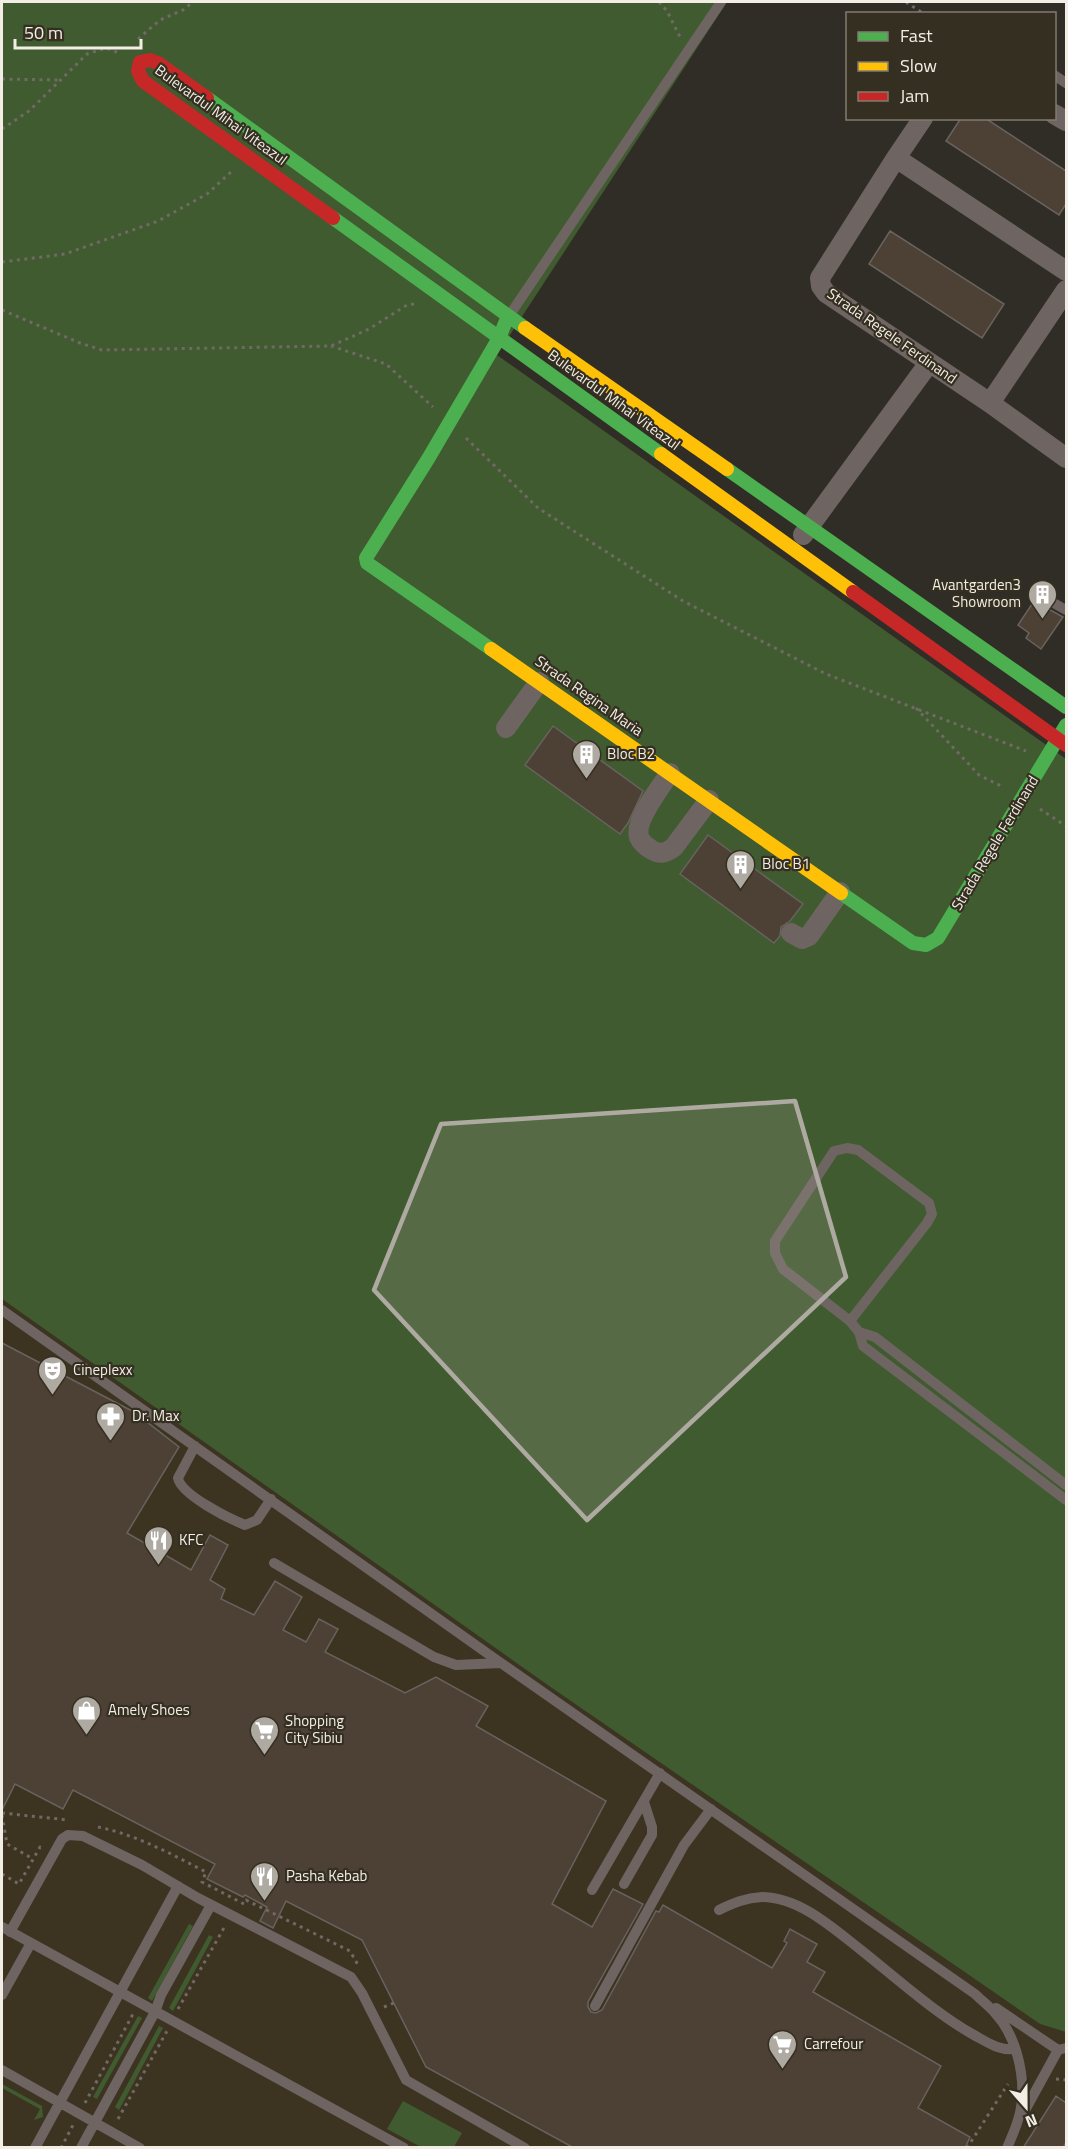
<svg xmlns="http://www.w3.org/2000/svg" width="1068" height="2149" font-family="'Titillium Web',sans-serif">
	<style>
		.built { fill: #3c3421 }
		.green { fill: #405b2f }
		.building { fill: #4d4035; stroke: #68635e; stroke-width: 1.5 }
		.lines { fill: none; stroke-linecap: round; stroke-linejoin: round }
		.path { stroke: #716966; stroke-width: 3; stroke-dasharray: 3 4.5; stroke-linecap: butt }
		.lane { stroke: #6e6462; stroke-width: 10 }
		.street { stroke: #6e6462; stroke-width: 20 }
		.fast { stroke: #4caf50; stroke-width: 14 }
		.slow { stroke: #ffc107; stroke-width: 14 }
		.jam { stroke: #c62828; stroke-width: 14 }
		.marked { fill: #aeaaa2; fill-opacity: 0.2; stroke: #aeaaa2; stroke-width: 4.5; stroke-linejoin: round }
		.labels { text-anchor: middle; stroke-width: 4.5; stroke-linejoin: round; paint-order: stroke }
		.street-label { font-size: 15px; fill: #f2eee5; stroke: #352f21 }
		.poi-label { font-size: 15px; fill: #f2eee5; stroke: #352f21; text-anchor: start }
	</style>
	<rect width="100%" height="100%" fill="#302d26"/>
	<path class="built" d="M2,1299L552,1688L1040,2024L1066,2032V2147H2Z"/>
	<path class="green" d="M2,2H727L497,355L1066,759V2032L1040,2024L552,1688L2,1299Z
		M189,1924L193,1926L152,2001L148,1998Z
		M209,1935L213,1937L173,2011L169,2008Z
		M138,2016L142,2018L97,2099L93,2097Z
		M159,2026L163,2028L119,2110L115,2107Z
		M2,2084L42,2106L43,2117L34,2120L40,2109L2,2088Z
		M403,2101L462,2133L454,2147H421L387,2129Z"/>
	<path class="building" d="M961,118H985L1066,171V204L1059,215L946,141Z
		M890,231L1004,304L982,338L869,264Z
		M1034,601L1063,617L1041,649L1026,638L1029,633L1018,625Z
		M553,726L643,791L628,823L620,834L525,765Z
		M708,835L803,904L790,921L781,927L780,936L774,943L680,874Z
		M2,1343L134,1412L179,1447L127,1533L191,1570L210,1535L228,1545L210,1580L225,1589L221,1599L254,1615L275,1581L302,1597L283,1630L306,1642L319,1619L338,1629L325,1652L405,1693L436,1677L488,1706L476,1726L606,1801L552,1904L592,1927L613,1889L643,1904L588,2002V2007L591,2012L596,2013L602,2010L656,1911L659,1912L663,1905L772,1968L787,1943L784,1941L790,1929L817,1944L807,1962L825,1972L813,1992L941,2066L918,2108L970,2137L965,2148H574L426,2067L362,1940L286,1901L273,1928L260,1921L267,1907L245,1895L243,1897L207,1879L215,1864L73,1790L63,1809L15,1784L2,1810Z
		M1056,2096L1066,2103V2142L1063,2148H1023Z"/>
	<g class="lines">
		<path class="path" d="M659,2L667,11L681,39
			M906,2L924,14
			M138,39L160,20L183,10L193,2
			M2,79L59,80
			M2,129L29,111L87,54L106,48L119,53
			M2,262L65,254L158,221L207,194L232,171
			M2,310L80,343L102,350L331,346L369,329L407,305L414,304
			M331,346L386,364L433,407
			M466,438L538,508L683,601L826,674L1026,751
			M916,708L979,775L1003,787
			M1040,809L1066,826
			M2,1813L68,1820
			M2,1815L7,1844L33,1859
			M98,1827C137,1835 171,1854 206,1872L202,1882L244,1904L246,1900L350,1951L358,1965
			M2,1874L19,1884L40,1847L42,1848
			M384,2007L394,2003
			M178,2009L225,1926
			M1056,2079L1066,2080
			M85,2103L133,2014
			M118,2119L167,2031
			M61,2148L73,2125
			M967,2148L1008,2084"/>
		<path class="lane" d="M1054,75L1066,83
			M509,316L721,2
			M1036,593L1066,610
			M2,1310L501,1663L975,1994C981,2000 989,2006 995,2013C1015,2034 1024,2070 1022,2099C1021,2116 1014,2132 1007,2148
			M850,1321L927,1223L932,1214L929,1203L858,1150L847,1148L834,1151L775,1241V1253L783,1269L850,1321L859,1332L875,1337L1066,1485
			M859,1332L863,1346L1066,1500
			M195,1446L178,1478C181,1495 230,1519 245,1525L257,1520L271,1499
			M274,1563L434,1657L456,1665L501,1663
			M624,1884L652,1835V1827L644,1802
			M592,1890L660,1773
			M719,1910C733,1903 745,1898 762,1897C799,1897 833,1928 861,1950C895,1977 936,2014 974,2035C987,2042 999,2051 1015,2049
			M2,1927L404,2148
			M10,1932L62,1839L68,1835L83,1836L142,1865L198,1898L351,1977L362,1993L406,2080L525,2148
			M2,1995L31,1943
			M595,2006L684,1845L711,1809
			M996,2008L1058,2050L1066,2048
			M2,2070L140,2148
			M1023,2114L1058,2050
			M35,2148L178,1886
			M81,2148L155,2012L161,1995L211,1905"/>
		<path class="street" d="M1054,114L1066,121
			M923,118L896,158L820,278L821,286L826,293L990,403L1066,458
			M896,158L1066,271
			M990,403L1066,290
			M803,535L929,363
			M506,728L539,682
			M670,773C661,787 634,820 639,837C641,842 647,847 652,850C660,855 666,853 674,847L709,800
			M791,933L802,939L809,936L840,892"/>
		<path class="fast" d="M207,98L525,328
			M333,218L661,454
			M727,469L1066,707
			M491,649L367,563L366,558L428,459L499,338L506,321
			M841,893L913,943L926,945L938,938L1066,725"/>
		<path class="slow" d="M525,328L727,469
			M661,454L853,592
			M491,649L841,893"/>
		<path class="jam" d="M207,98L158,63L150,60L140,62L138,71L143,81L333,218
			M853,592L1066,745"/>
	</g>
	<path class="marked" d="M795,1101L846,1277L587,1520L374,1290L441,1124Z"/>
	<defs>
		<symbol id="building-pin" viewBox="-11 -11 22 30"><path d="M0 17L-7.5 6A9.5 9.5 0 1 1 7.5 6Z" fill="#aeaaa2" stroke="#352f21"/><path d="M-4-6H4V6H1V3H-1V6H-4ZM-2.5-4.3h1.7v1.8h-1.7ZM.8-4.3h1.7v1.8H.8ZM-2.5-1h1.7V.8h-1.7ZM.8-1h1.7V.8H.8Z" fill="#fff"/></symbol>
		<symbol id="theatre-pin" viewBox="-11 -11 22 30"><path d="M0 17L-7.5 6A9.5 9.5 0 1 1 7.5 6Z" fill="#aeaaa2" stroke="#352f21"/><path d="M-5-5.5Q0-4 5-5.5V0Q5 5 0 6Q-5 5-5 0ZM-3.3-2.5H-1v1.5H-3.3ZM1-2.5H3.3v1.5H1ZM-2.8 1Q0 5.5 2.8 1Z" fill="#fff"/></symbol>
		<symbol id="pharmacy-pin" viewBox="-11 -11 22 30"><path d="M0 17L-7.5 6A9.5 9.5 0 1 1 7.5 6Z" fill="#aeaaa2" stroke="#352f21"/><path d="M-2-6h4v4h4v4h-4v4h-4v-4h-4v-4h4Z" fill="#fff"/></symbol>
		<symbol id="restaurant-pin" viewBox="-11 -11 22 30"><path d="M0 17L-7.5 6A9.5 9.5 0 1 1 7.5 6Z" fill="#aeaaa2" stroke="#352f21"/><path d="M-5-6h1v4h1v-4h1v4h1v-4h1v5L-1.5 .5V6h-2V.5L-5-1ZM5-6V6H3V1.5H1.5Q1.5-4 5-6Z" fill="#fff"/></symbol>
		<symbol id="shop-pin" viewBox="-11 -11 22 30"><path d="M0 17L-7.5 6A9.5 9.5 0 1 1 7.5 6Z" fill="#aeaaa2" stroke="#352f21"/><path d="M-5-2.5h2.3a2.7 3.5 0 0 1 5.4 0H5L5.5 6h-11ZM-1.5-2.5h3a1.5 2.3 0 0 0-3 0Z" fill="#fff"/></symbol>
		<symbol id="supermarket-pin" viewBox="-11 -11 22 30"><path d="M0 17L-7.5 6A9.5 9.5 0 1 1 7.5 6Z" fill="#aeaaa2" stroke="#352f21"/><path d="M-6-5.5h2.5l.6 2H6L4.5 2H-2.5L-4.4-4H-6ZM-1.5 3.2a1.3 1.3 0 1 0 .1 0ZM3 3.2a1.3 1.3 0 1 0 .1 0Z" fill="#fff"/></symbol>
	</defs>
	<g fill-rule="evenodd">
		<use href="#building-pin" x="1026" y="578" width="33" height="45"/>
		<use href="#building-pin" x="570" y="738" width="33" height="45"/>
		<use href="#building-pin" x="724" y="848" width="33" height="45"/>
		<use href="#theatre-pin" x="36" y="1354" width="33" height="45"/>
		<use href="#pharmacy-pin" x="94" y="1400" width="33" height="45"/>
		<use href="#restaurant-pin" x="142" y="1524" width="33" height="45"/>
		<use href="#shop-pin" x="70" y="1694" width="33" height="45"/>
		<use href="#supermarket-pin" x="248" y="1714" width="33" height="45"/>
		<use href="#restaurant-pin" x="248" y="1860" width="33" height="45"/>
		<use href="#supermarket-pin" x="766" y="2028" width="33" height="45"/>
	</g>
	<g class="labels">
		<g class="street-label">
			<text transform="translate(221 115) rotate(36)" y="5">Bulevardul Mihai Viteazul</text>
			<text transform="translate(892 336) rotate(35)" y="5">Strada Regele Ferdinand</text>
			<text transform="translate(614 400) rotate(36)" y="5">Bulevardul Mihai Viteazul</text>
			<text transform="translate(589 696) rotate(35)" y="5">Strada Regina Maria</text>
			<text transform="translate(995 843) rotate(-59)" y="5">Strada Regele Ferdinand</text>
		</g>
		<g class="poi-label">
			<text x="1021" y="590" text-anchor="end">Avantgarden3<tspan x="1021" dy="17">Showroom</tspan></text>
			<text x="607" y="759">Bloc B2</text>
			<text x="762" y="869">Bloc B1</text>
			<text x="73" y="1375">Cineplexx</text>
			<text x="132" y="1421">Dr. Max</text>
			<text x="179" y="1545">KFC</text>
			<text x="108" y="1715">Amely Shoes</text>
			<text x="285" y="1726">Shopping<tspan x="285" dy="17">City Sibiu</tspan></text>
			<text x="286" y="1881">Pasha Kebab</text>
			<text x="804" y="2049">Carrefour</text>
		</g>
	</g>
	<rect width="1068" height="2149" fill="none" stroke="#f2eee5" stroke-width="6"/>
	<rect x="846" y="12" width="210" height="108" fill="#352f21" stroke="#817b6f" stroke-width="1.5"/>
	<rect x="858" y="32" width="30" height="9" fill="#4caf50" stroke="#817b6f" stroke-width="1.5"/>
	<text x="900" y="42" font-size="18" fill="#f2eee5">Fast</text>
	<rect x="858" y="62" width="30" height="9" fill="#ffc107" stroke="#817b6f" stroke-width="1.5"/>
	<text x="900" y="72" font-size="18" fill="#f2eee5">Slow</text>
	<rect x="858" y="92" width="30" height="9" fill="#c62828" stroke="#817b6f" stroke-width="1.5"/>
	<text x="900" y="102" font-size="18" fill="#f2eee5">Jam</text>
	<g transform="translate(1026 2107) rotate(159)" stroke="#352f21" stroke-width="4.5" paint-order="stroke">
	<path d="M0-4.5L10 22L0 15L-10 22Z" fill="#f2eee5"/>
	<text y="-9" font-size="16" font-weight="bold" text-anchor="middle" fill="#f2eee5">N</text>
	</g>
	<path d="M15 39v9h126v-9" fill="none" stroke="#f2eee5" stroke-width="3"/>
	<text x="24" y="39" font-size="18" fill="#f2eee5" stroke="#352f21" stroke-width="4.5" paint-order="stroke">50 m</text>
</svg>
